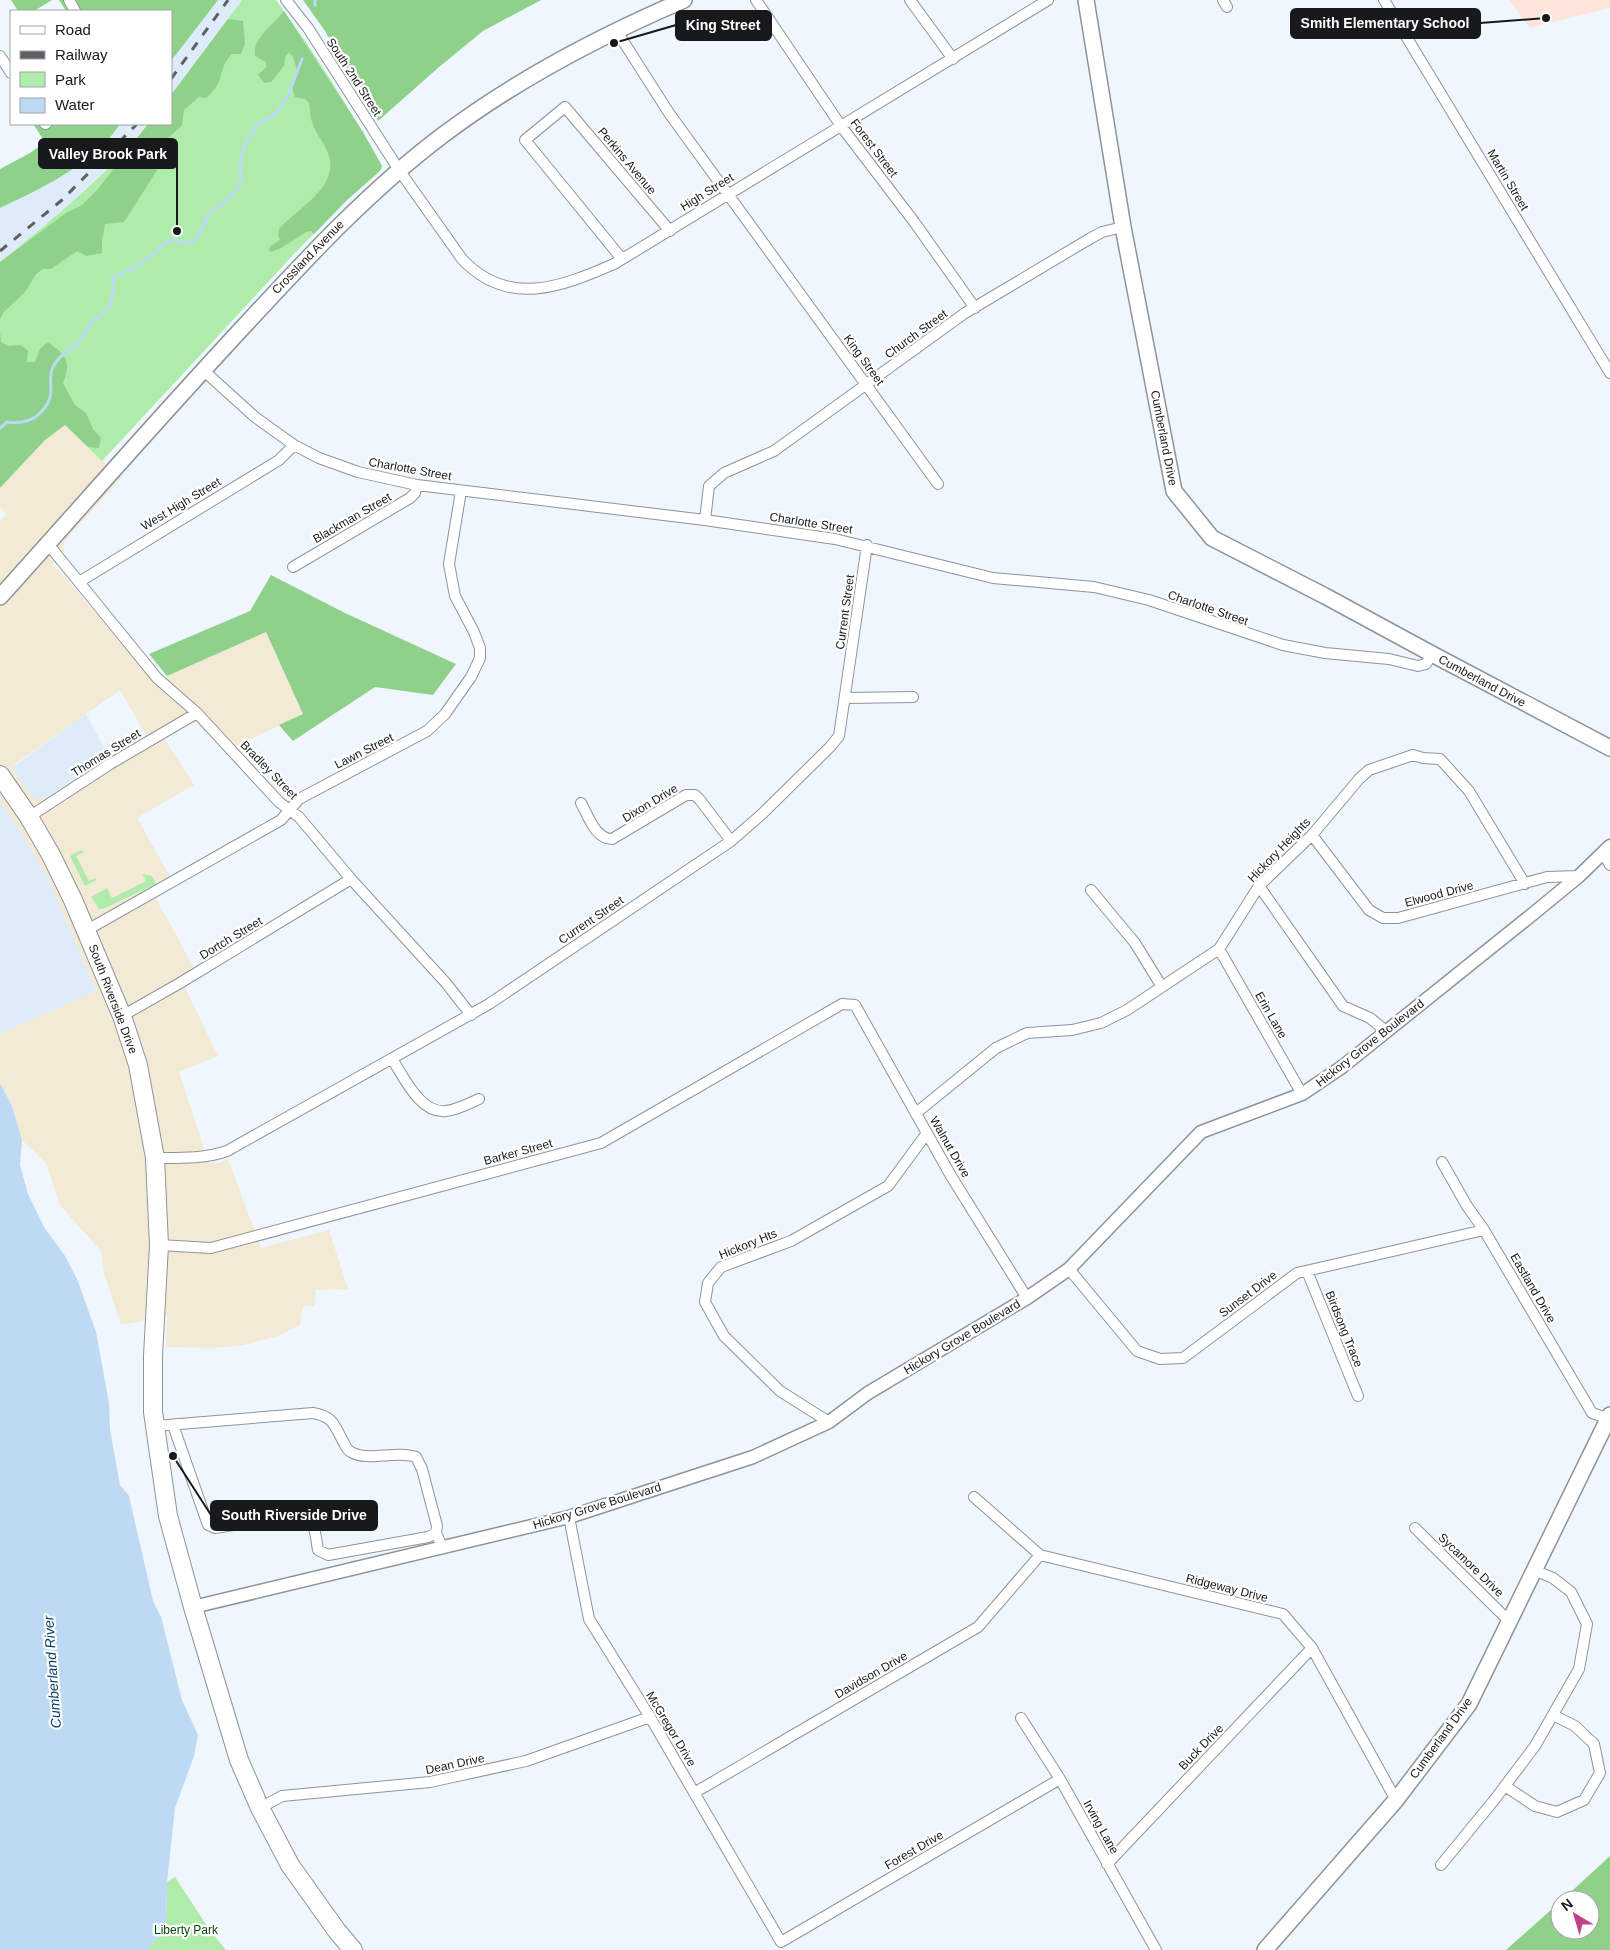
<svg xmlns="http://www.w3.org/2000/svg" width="1610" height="1950" font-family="Arial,sans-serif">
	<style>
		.commercial { fill: #f3ead5; fill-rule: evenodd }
		.built { fill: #deebf8 }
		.education { fill: #fee5dc }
		.green { fill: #afecab }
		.forest { fill: #8fd18b }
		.water { fill: #bdd9f3 }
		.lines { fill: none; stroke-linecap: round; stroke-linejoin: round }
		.stream { stroke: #bdd9f3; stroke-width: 3 }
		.minor-casing { stroke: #8e949a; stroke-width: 12 }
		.tertiary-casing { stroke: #8e949a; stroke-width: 15 }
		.secondary-casing { stroke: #8e949a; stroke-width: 18 }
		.trunk-casing { stroke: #8e949a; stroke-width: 20 }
		.minor { stroke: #fff; stroke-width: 10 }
		.tertiary { stroke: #fff; stroke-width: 12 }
		.secondary { stroke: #fff; stroke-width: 15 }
		.trunk { stroke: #fff; stroke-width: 18 }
		.rail { stroke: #5d6064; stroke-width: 3; stroke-dasharray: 9 9; stroke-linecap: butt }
		.labels { text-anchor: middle; stroke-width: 4.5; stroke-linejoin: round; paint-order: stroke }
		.street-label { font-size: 12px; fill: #17191b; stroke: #fff }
		.park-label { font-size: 12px; fill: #034d06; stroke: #fff }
		.water-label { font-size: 14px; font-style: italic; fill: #073f69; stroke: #fff }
		.leader { fill: none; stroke: #17191b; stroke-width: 2 }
		.callout-dot { fill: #17191b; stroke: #fff; stroke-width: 2 }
		.callout { fill: #17191b; stroke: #17191b; stroke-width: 2 }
		.callout-label { font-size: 14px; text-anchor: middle; font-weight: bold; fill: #fff }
	</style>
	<rect width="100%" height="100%" fill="#eff6fd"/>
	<path class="commercial" d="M65,425L121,478L65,541L63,546L65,550L51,565L58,569L154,682L266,632L303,714L226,751L196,723L188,724L164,738L194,785L137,818L170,876L150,887L195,970L181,979L218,1056L179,1072L209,1163H219L228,1159L261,1248L329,1230L348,1289L316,1290L314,1306H303L300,1325L278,1336L244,1345L214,1348L166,1347L167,1316L121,1325L104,1273L101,1251L60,1205L46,1163L22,1140L12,1106L0,1083V1034L96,991L49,881L21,832L0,801V521L6,514L0,507V488L45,440ZM120,690L147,737L85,772L48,797L31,795L14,765Z"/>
	<path class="built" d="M218,0H242L171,95V61Z
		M120,124H148L102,173L63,210L0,262V208L35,191L66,174L103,145Z
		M86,714L110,758L85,772L48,797L44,799L36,798L31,795L12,768Z
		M0,801L21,832L49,881L96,991L0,1034Z"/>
	<path class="education" d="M1509,0H1610V8L1530,28Z"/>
	<path class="green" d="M242,0H276C315,53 350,109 382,166L380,171L347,200L294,254L102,461L0,360V262C52,220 106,176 148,124H171V95Z
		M81,850L84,852L76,856L89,881L96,878V880L85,886L70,856Z
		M142,874L152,876L156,884L103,909H99L91,897L107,888L112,898L146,881Z
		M175,1877L209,1929L226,1950H147L166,1928L167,1882Z"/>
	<path class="forest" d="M11,0H52L34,11H18Z
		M59,0H218L171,61V11H66Z
		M303,0H541L483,31L439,67L378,121L325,31Z
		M284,11L363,132L382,166L380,171L347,200L314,234L311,231L306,232L281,248L271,252L269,250L270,246L280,240L278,235L279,229C297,208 341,187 328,153C324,142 315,133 312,122C310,117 310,109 309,103L305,99L295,97L291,85C299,74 297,67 292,55L288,53L285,57L284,66L271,82L264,83L258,75L266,67V62L255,56C252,37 274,25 284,11Z
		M228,19L243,21L245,44L241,54H232C224,61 223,69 220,78C218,86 212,93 206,98L199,97L184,110L182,126L164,141L166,146L164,149L159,151L161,164L124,222L105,224L102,242V253L86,256L77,251L51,269H43L36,274L25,292L4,312L0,319V262L66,213L82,205L98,189L148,124H171V95Z
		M33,124H120C115,131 109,139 103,145C74,173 36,191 0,208V169L30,153L45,142Z
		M0,330L1,342L8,346L21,345L28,351L27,362H35L40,349L47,342C66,354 72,362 63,383L75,405L86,413L93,429L101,438L99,448L88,447L65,425L45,440L0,488Z
		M271,575L345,613L456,664L433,695L375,687L293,741L279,725L303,714L266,632L167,676L149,654L250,611Z
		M1610,1856V1950H1506L1560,1902V1930H1590V1900H1562Z"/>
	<path class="water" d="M0,1083L12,1106L22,1140L20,1165L28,1194L44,1227L65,1256L77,1279L96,1332L109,1403L110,1430L120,1485L129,1496L153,1601L161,1617L182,1700L198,1735L194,1756L175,1808L167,1882L166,1928L147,1950H0Z"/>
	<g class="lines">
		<path class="stream" d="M315,0V5
			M0,428L7,422C20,424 34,421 42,411C60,391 43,379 56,362C61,354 69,351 76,345C84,338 86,330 91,323C95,319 99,317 103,314C114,305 113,291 113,278L140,264L170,240H175L185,243L193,242L198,236L209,213L223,203L237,190L241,179L240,161L246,142L257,125L273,116L281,106L288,96L302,59"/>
		<defs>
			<path id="minor" d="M69,0L75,11
				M286,0L308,28L399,170L462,259C508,308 561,287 614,264L1048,0
				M756,0L841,126L915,223L975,308
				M910,0L953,59
				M1223,0L1227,7
				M1384,0L1610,373
				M616,30L669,113L938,484
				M0,56L11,73
				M45,124H46
				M622,259L525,140L565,107L670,231
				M203,370L255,417L294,445L319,458L358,472L417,485L705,520L835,539L993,578L1094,587L1149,600L1283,645L1325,653L1389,659L1418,666L1426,664L1432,654
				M705,520L709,486L724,473L774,451L965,313L1091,238L1102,232L1123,227
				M48,544L157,678L197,713L279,802L299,817L351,879L446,983L471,1015
				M293,567L410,498L415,493L417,485
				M79,582L279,460L294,445
				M846,698L913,697
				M581,803C588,815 595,839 612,839L686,795H695L700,800L731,841
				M29,817L110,764L197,713
				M1312,835L1369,910L1383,918H1398L1547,877L1579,876
				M1603,853L1610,865
				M1259,886L1343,1006L1370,1018L1386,1031
				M1091,890L1135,943L1162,987
				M87,930L281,820L299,799L427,731L445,714L471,677L480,658V648L474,632L455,596L449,564L461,491
				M1219,949L1302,1094
				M122,1016L180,983L351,879
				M392,1059C404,1077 420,1114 446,1111C457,1110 468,1104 479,1099
				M916,1113L996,1048L1027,1033L1072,1030L1101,1023L1127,1010L1219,949L1259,886L1312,835L1359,779L1369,770L1413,755L1423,758L1440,759L1469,791L1525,884
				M155,1158C180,1158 204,1159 227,1151L489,1004L731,841L762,814L830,747L839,736L867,545
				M1442,1162L1467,1206L1484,1230L1592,1413L1610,1419
				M159,1245L211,1248L601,1143L842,1004L855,1005L951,1176L1027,1298
				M1069,1269L1137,1351L1160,1359L1183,1358L1297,1273L1484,1230
				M1307,1271L1358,1396
				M829,1422L780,1391L724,1336L705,1302L708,1283L721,1267L791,1241L888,1186L927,1133
				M173,1425L208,1525L215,1528L298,1514C316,1517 315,1534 318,1550L328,1555L428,1537L436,1533
				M155,1426L313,1413C335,1417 334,1426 344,1443C346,1447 347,1450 351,1452C368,1462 396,1450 416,1457L422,1469L437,1526L436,1533L442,1547
				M974,1497L1040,1555L1283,1614L1312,1648L1396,1800
				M569,1517L589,1619L650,1717L781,1942L1060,1779
				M1415,1528L1509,1621
				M1021,1718L1060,1779L1156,1950
				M1505,1786L1535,1806L1557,1812L1584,1800L1600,1773L1594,1744L1575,1726L1553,1715
				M694,1793L978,1627L1040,1555
				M260,1808L282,1796L430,1782L526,1761L650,1717
				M1107,1864L1312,1648
				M1441,1865L1495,1799L1535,1746L1579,1669L1587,1624L1571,1592L1553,1578L1534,1570"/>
			<path id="tertiary" d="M193,1607L569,1517L753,1457L829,1422L868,1393L1027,1298L1069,1269L1201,1132L1302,1094L1342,1067L1534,913L1579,876L1610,846"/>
			<path id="secondary" d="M1086,0L1123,227L1174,491L1212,538L1325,596L1432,654L1610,748
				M0,597C82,506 163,413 247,323C309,256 370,190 443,135C516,80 600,36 684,0
				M1265,1950L1396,1800L1469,1704L1610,1415"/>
			<path id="trunk" d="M0,775L29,817L51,855L73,900L122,1016L138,1065L155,1158L159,1245L153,1356V1412L168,1516L193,1607L239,1760L260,1808L290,1865L337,1931L353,1950"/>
		</defs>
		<use href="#minor" class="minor-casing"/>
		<use href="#tertiary" class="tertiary-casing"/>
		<use href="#secondary" class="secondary-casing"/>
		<use href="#trunk" class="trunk-casing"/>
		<use href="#minor" class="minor"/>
		<use href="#tertiary" class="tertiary"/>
		<use href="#secondary" class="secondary"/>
		<use href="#trunk" class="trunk"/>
		<path class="rail" d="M171,79L228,0
			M0,251L62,200L137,124"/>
	</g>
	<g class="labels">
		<g class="street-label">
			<text transform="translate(354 77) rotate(57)" y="4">South 2nd Street</text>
			<text transform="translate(874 148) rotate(53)" y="4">Forest Street</text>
			<text transform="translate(627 161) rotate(50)" y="4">Perkins Avenue</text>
			<text transform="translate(1508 180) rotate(59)" y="4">Martin Street</text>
			<text transform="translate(707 192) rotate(-32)" y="4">High Street</text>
			<text transform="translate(308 257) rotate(-46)" y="4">Crossland Avenue</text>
			<text transform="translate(916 334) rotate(-36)" y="4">Church Street</text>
			<text transform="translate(864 360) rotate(54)" y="4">King Street</text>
			<text transform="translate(1164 438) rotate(79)" y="4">Cumberland Drive</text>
			<text transform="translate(410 469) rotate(10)" y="4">Charlotte Street</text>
			<text transform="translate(181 504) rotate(-31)" y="4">West High Street</text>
			<text transform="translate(352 518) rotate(-30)" y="4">Blackman Street</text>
			<text transform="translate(811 523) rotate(9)" y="4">Charlotte Street</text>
			<text transform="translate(1208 608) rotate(19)" y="4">Charlotte Street</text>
			<text transform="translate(845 612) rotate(-82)" y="4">Current Street</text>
			<text transform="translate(1482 681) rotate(28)" y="4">Cumberland Drive</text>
			<text transform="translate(364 751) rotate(-27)" y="4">Lawn Street</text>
			<text transform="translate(106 753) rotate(-32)" y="4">Thomas Street</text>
			<text transform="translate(269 770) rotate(46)" y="4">Bradley Street</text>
			<text transform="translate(650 803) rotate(-31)" y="4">Dixon Drive</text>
			<text transform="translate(1279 850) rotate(-46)" y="4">Hickory Heights</text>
			<text transform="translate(1439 894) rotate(-15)" y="4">Elwood Drive</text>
			<text transform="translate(591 920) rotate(-34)" y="4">Current Street</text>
			<text transform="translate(231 938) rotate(-31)" y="4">Dortch Street</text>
			<text transform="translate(113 999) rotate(69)" y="4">South Riverside Drive</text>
			<text transform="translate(1271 1015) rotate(60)" y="4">Erin Lane</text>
			<text transform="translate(1370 1043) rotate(-38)" y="4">Hickory Grove Boulevard</text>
			<text transform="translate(950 1147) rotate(60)" y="4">Walnut Drive</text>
			<text transform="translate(518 1152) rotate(-15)" y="4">Barker Street</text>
			<text transform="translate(748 1244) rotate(-22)" y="4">Hickory Hts</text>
			<text transform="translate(1533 1288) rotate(60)" y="4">Eastland Drive</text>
			<text transform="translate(1248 1294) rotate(-37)" y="4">Sunset Drive</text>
			<text transform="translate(1344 1329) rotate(68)" y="4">Birdsong Trace</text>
			<text transform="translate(962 1337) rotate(-31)" y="4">Hickory Grove Boulevard</text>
			<text transform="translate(597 1506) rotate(-17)" y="4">Hickory Grove Boulevard</text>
			<text transform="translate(1471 1565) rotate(44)" y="4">Sycamore Drive</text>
			<text transform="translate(1227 1588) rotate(14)" y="4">Ridgeway Drive</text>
			<text transform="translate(871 1675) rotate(-30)" y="4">Davidson Drive</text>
			<text transform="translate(671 1729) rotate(59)" y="4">McGregor Drive</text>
			<text transform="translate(1441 1738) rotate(-54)" y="4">Cumberland Drive</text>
			<text transform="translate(1201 1747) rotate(-46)" y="4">Buck Drive</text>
			<text transform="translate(455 1764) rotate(-12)" y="4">Dean Drive</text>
			<text transform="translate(1101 1827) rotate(61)" y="4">Irving Lane</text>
			<text transform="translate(914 1850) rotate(-30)" y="4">Forest Drive</text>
		</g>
		<g class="park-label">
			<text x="186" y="1934">Liberty Park</text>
		</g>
		<g class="water-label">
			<text transform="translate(52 1672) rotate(-94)" y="5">Cumberland River</text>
		</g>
	</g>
	<path class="leader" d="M1546 18L1480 23M614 43L676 25M177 231L177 154M173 1456L211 1515"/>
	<g class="callout-dot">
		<circle cx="1546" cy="18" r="5"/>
		<circle cx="614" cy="43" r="5"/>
		<circle cx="177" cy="231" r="5"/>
		<circle cx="173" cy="1456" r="5"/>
	</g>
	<g class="callout">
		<rect x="1291" y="9" width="189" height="29" rx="5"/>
		<rect x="676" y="11" width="95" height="29" rx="5"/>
		<rect x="39" y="139" width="138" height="29" rx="5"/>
		<rect x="211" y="1501" width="166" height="29" rx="5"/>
	</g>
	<g class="callout-label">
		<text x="1385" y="28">Smith Elementary School</text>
		<text x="723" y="30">King Street</text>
		<text x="108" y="159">Valley Brook Park</text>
		<text x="294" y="1520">South Riverside Drive</text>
	</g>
	<rect x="10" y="10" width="162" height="115" fill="#ffffff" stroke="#a2a3a4"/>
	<rect x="20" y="26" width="25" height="8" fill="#ffffff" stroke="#a2a3a4"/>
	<text x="55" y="35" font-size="15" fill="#17191b">Road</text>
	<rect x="20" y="51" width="25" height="8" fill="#5d6064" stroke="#a2a3a4"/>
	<text x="55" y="60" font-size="15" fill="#17191b">Railway</text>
	<rect x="20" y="72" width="25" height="15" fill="#afecab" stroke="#a2a3a4"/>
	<text x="55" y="85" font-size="15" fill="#17191b">Park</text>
	<rect x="20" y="98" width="25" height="15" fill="#bdd9f3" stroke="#a2a3a4"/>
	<text x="55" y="110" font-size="15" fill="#17191b">Water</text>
	<g transform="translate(1575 1915) rotate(322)"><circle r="24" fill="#ffffff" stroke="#a2a3a4"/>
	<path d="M0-4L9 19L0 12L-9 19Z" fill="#c1408a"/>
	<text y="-8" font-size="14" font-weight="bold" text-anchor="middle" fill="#17191b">N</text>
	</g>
</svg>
